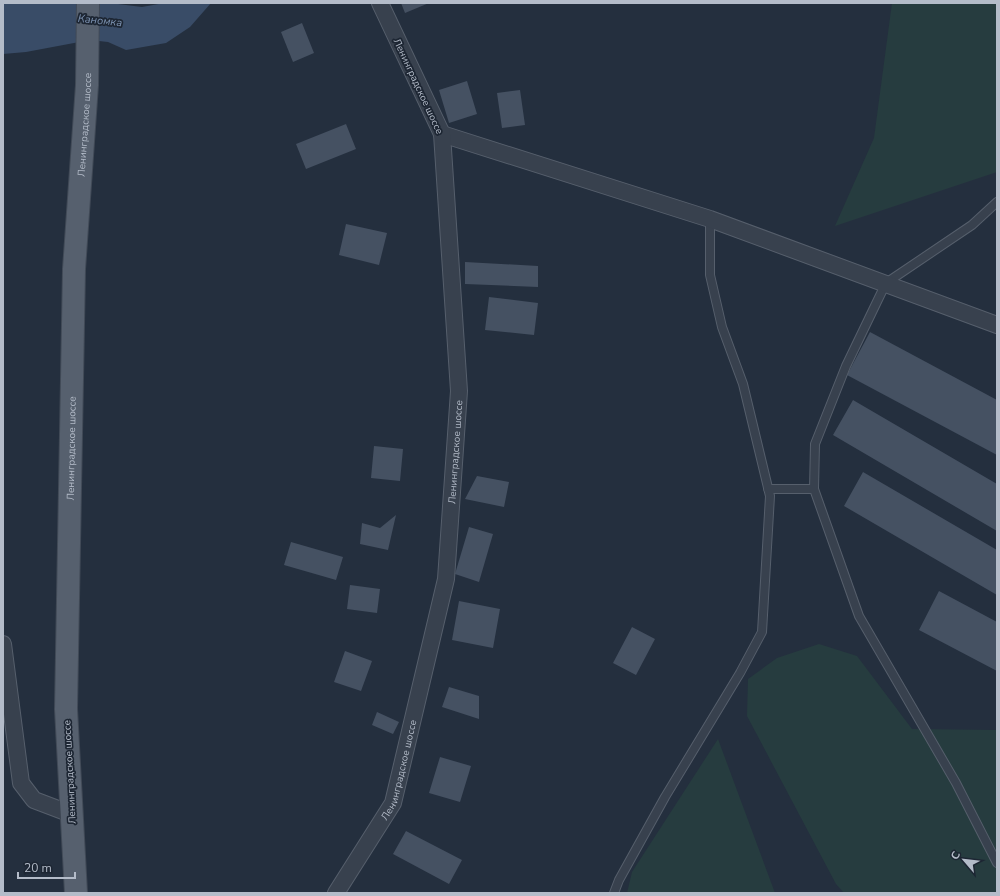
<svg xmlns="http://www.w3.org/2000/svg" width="1000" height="896" font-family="'Nunito Sans',sans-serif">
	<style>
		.green { fill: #263c3f }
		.water { fill: #394c67 }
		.building { fill: #455162 }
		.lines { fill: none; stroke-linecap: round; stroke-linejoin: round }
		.service-casing { stroke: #565f6c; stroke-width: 10 }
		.minor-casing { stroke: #565f6c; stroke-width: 18 }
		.primary-casing { stroke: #414a57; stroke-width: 24 }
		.service { stroke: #38414e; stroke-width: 8 }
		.minor { stroke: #38414e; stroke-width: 16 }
		.primary { stroke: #56606e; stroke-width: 22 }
		.labels { text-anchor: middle; stroke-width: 3.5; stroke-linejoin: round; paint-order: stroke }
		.street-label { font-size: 10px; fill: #b4bcc9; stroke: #1d2633 }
		.water-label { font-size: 11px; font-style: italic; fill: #7c92b1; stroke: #1d2633 }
	</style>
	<rect width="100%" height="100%" fill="#242f3e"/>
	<path class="green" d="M892,3H997V172L835,226L874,138Z
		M819,644L857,656L912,729L997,730V893H844L836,884L747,716L748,679L777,658Z
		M718,739L775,893H627L632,872Z"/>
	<path class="water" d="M3,3H110L142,7L164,3H211L190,27L166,43L126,50L108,42L90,40L26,52L3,54Z"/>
	<path class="building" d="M401,3H429L405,13Z
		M302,23L314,53L293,62L281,32Z
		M467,81L477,114L449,123L439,90Z
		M520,90L525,125L502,128L497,93Z
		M346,124L356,149L306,169L296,144Z
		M346,224L387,233L379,265L339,255Z
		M465,262L538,266V287L465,284Z
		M489,297L538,303L534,335L485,330Z
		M870,332L997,400V455L847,375Z
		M853,400L997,484V531L833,435Z
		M374,446L403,449L400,481L371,478Z
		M863,472L997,550V595L844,506Z
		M477,476L509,482L504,507L465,499Z
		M396,515L388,550L360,544L362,523L380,528Z
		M469,527L493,534L479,582L455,574Z
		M291,542L343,557L336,580L284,565Z
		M350,585L380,589L377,613L347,609Z
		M939,591L997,622V671L919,630Z
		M459,601L500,609L493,648L452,640Z
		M632,627L655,639L636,675L613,663Z
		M345,651L372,661L361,691L334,682Z
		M449,687L479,696V719L442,707Z
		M377,712L399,722L393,734L372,725Z
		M440,757L471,766L460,802L429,793Z
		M406,831L462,860L449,884L393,854Z"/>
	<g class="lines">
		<defs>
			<path id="service" d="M768,489H814L859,616L956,783L997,863
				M814,489L815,444L846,366L886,283L972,225L997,202
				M614,893L619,880L665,797L740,673L762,632L770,496L743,384L722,327L710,275V219"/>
			<g id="minor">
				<path d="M442,134L710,219L997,325"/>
				<path d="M3,644L21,783L34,800L71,814"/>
				<path id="s1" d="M336,893L393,803L446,579L459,391L442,134L380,3"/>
			</g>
			<g id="primary">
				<path id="s2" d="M76,893L66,709L74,269L87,85L88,3"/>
			</g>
		</defs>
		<use href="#service" class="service-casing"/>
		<use href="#minor" class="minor-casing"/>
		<use href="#primary" class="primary-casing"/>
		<use href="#service" class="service"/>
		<use href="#minor" class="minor"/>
		<use href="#primary" class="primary"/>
	</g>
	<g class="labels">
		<g class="street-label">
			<text transform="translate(419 86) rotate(65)" y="4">Ленинградское шоссе</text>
			<text dy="4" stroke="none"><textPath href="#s2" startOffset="769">Ленинградское шоссе</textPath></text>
			<text dy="4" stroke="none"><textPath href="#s2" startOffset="445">Ленинградское шоссе</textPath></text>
			<text dy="4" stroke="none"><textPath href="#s1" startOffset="464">Ленинградское шоссе</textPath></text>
			<text dy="4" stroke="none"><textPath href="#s1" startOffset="140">Ленинградское шоссе</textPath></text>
			<text transform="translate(69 772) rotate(-93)" y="4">Ленинградское шоссе</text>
		</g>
		<g class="water-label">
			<text transform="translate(100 20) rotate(6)" y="4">Каномка</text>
		</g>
	</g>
	<rect width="1000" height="896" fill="none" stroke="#b4bcc9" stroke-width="8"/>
	<g transform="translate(964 860) rotate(298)" stroke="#1d2633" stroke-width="3" paint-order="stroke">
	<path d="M0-3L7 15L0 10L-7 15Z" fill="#b4bcc9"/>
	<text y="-6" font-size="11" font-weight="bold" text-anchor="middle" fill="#b4bcc9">С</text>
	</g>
	<path d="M18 872v6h57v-6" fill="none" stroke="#b4bcc9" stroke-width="2"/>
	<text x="24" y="872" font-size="12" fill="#b4bcc9" stroke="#1d2633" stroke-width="3" paint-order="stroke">20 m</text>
</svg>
